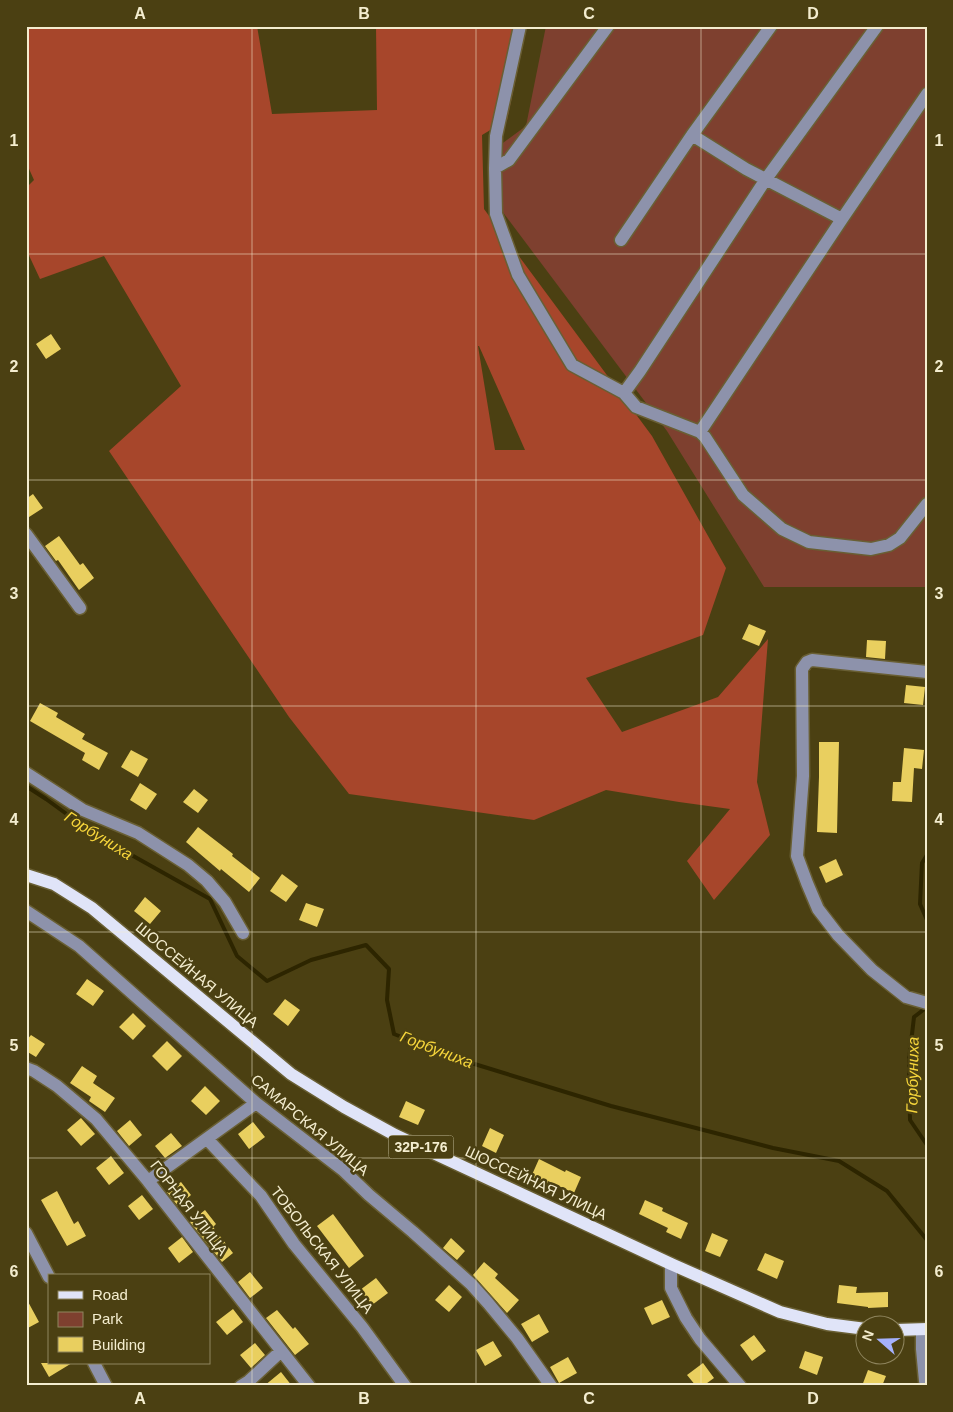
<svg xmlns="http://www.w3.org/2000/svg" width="953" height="1412" font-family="Arial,sans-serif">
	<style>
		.green { fill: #7e402f }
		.forest { fill: #a7462b; fill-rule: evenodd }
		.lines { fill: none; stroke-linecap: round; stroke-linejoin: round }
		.stream { stroke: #2d2500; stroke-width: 4 }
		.building { fill: #e9cf5f }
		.minor-casing { stroke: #695f34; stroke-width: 15 }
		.major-casing { stroke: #695f34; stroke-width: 15 }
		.minor { stroke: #8d92ab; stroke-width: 12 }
		.major { stroke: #e0e4f8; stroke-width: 12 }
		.grid { fill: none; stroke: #f4edcf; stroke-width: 1; stroke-opacity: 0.55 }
		.labels { text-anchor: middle; stroke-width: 5; stroke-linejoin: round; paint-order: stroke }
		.shield { fill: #4b4012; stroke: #c1b996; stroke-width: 1 }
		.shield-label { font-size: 14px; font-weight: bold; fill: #f4edcf }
		.street-label { font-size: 15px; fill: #f4edcf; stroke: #4b4012 }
		.water-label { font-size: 16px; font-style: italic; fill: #f6d53b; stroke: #4b4012 }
		.neatline { fill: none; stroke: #f4edcf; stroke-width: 2 }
		.grid-label { font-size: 16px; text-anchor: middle; font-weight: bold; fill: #f4edcf }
	</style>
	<rect width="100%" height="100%" fill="#4b4012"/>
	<path class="green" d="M546,26H927V587H764L667,431L499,207L496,148L526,126Z"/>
	<path class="forest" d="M26,26H257L272,114L377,110L376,26H527L507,120L482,135L484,209L652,436L726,568L703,635L586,678L622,732L718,697L768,639L757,782L770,835L714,900L687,861L730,809L679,802L606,790L534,820L349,794L289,717L109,451L181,386L104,256L40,279L26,249V188L34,180L26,162ZM478,346H479L525,450H495Z"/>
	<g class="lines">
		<path class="stream" d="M26,786L46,799L94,834L210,899L237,956L267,981L311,960L366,945L389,969L387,1000L394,1034L455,1058L611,1106L773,1148L839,1161L887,1191L927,1240
			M927,855L922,863L920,904L927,920
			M927,1007L914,1017L909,1060L910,1120L927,1145"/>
	</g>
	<path class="building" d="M51,334L61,349L46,359L36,344Z
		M33,494L43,508L26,519V499Z
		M59,536L80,565L83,563L94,578L79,590L58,560L56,561L45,546Z
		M749,624L766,631L759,646L742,639Z
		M867,640L886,641L885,659L866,657Z
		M906,685L925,687L923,705L904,703Z
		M40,703L58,713L56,717L85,734L82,739L108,753L99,770L82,760L85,753L30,721Z
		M819,742H839L837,833L817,832L819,777Z
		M904,748L924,750L922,769L914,768L912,802L892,801L893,782H901Z
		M131,750L148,759L138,777L121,767Z
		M140,783L157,794L146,810L130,800Z
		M194,789L208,800L198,813L183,802Z
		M198,827L233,854L232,856L260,878L249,892L221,869L220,871L186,842Z
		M836,859L843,875L826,883L819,867Z
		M282,874L298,886L286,902L270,891Z
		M145,897L161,911L150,924L134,911Z
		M306,903L324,909L317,927L299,920Z
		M87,979L104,991L93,1006L76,994Z
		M285,999L300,1010L288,1026L273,1014Z
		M133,1013L146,1026L133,1040L119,1027Z
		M31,1035L45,1044L36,1057L26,1051V1041Z
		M167,1041L182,1056L167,1071L152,1056Z
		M82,1066L97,1076L93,1083L115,1098L105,1112L89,1101L91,1097L70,1083Z
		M205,1086L220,1101L206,1115L191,1101Z
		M406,1101L425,1110L418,1125L399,1117Z
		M81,1118L95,1134L81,1146L67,1130Z
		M130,1120L142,1135L129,1146L117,1131Z
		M253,1122L265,1137L249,1149L238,1134Z
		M490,1128L504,1135L496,1153L482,1146Z
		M171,1133L182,1146L165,1158L155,1146Z
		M111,1156L124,1173L109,1185L96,1168Z
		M539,1159L565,1172L566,1170L581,1177L574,1193L548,1181L547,1184L531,1177Z
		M181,1182L191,1195L178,1206L167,1192Z
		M57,1191L74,1224L78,1221L86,1236L67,1246L41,1200Z
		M142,1195L153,1209L139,1220L128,1206Z
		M645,1200L663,1208L662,1211L688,1223L681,1239L666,1232L668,1228L639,1214Z
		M205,1210L216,1224L213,1227L233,1253L222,1262L190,1222Z
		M333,1214L364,1256L349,1268L317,1226Z
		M712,1233L728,1240L720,1257L705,1251Z
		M182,1237L193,1252L179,1263L168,1248Z
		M451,1238L465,1251L457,1260L443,1248Z
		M765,1253L784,1261L777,1279L757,1270Z
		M484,1262L498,1274L495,1278L519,1300L507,1313L473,1275Z
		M250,1272L263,1288L250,1298L238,1282Z
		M376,1278L388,1293L372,1305L360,1290Z
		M449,1285L462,1297L449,1312L435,1300Z
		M839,1285L857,1287L856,1293L888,1292V1307L868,1308V1307L837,1303Z
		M26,1298L39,1322L26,1329Z
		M662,1300L670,1317L652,1325L644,1308Z
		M233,1309L243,1322L227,1335L216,1322Z
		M277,1310L293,1329L295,1327L309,1344L295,1355L266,1318Z
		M539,1314L549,1332L532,1342L521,1324Z
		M754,1335L766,1351L752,1361L740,1345Z
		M493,1341L502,1356L485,1366L476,1350Z
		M255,1343L265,1355L251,1368L240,1355Z
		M805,1351L823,1357L817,1375L799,1368Z
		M568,1357L577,1373L559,1383L550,1367Z
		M41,1363H72L49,1377Z
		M703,1363L714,1378L703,1386H696L687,1375Z
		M868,1370L886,1376L882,1386H862Z
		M281,1372L292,1386H264Z"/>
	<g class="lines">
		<defs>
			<path id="minor" d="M520,26L496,136L495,168L496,214L518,275L572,365L624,393L636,407L700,432L705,437L743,495L782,529L809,542L871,549L889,545L900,538L927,504
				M692,135L746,169L842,219
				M495,168L509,160L608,26
				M621,240L692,135L771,26
				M624,393L640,371L766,179L877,26
				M700,432L842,219L927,94
				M26,534L80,608
				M927,672L812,660L807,662L802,669L803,776L797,856L807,883L818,909L838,935L872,970L906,997L927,1003
				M26,773L83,810L138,833L188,865L207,881L225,902L243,933
				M26,911L79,946L256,1103L343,1170L369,1195L413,1232L471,1284L488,1303L517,1338L551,1386
				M26,1068L34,1071L57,1086L96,1119L148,1181L309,1386
				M207,1139L261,1196L294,1244L362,1327L405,1386
				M148,1181L256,1103
				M26,1233L49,1277
				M671,1264V1288L686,1318L700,1339L740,1386
				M922,1330V1349L925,1381L927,1385
				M94,1363L106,1386
				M241,1386L249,1381L281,1351"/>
			<path id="major" d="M26,875L54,884L92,908L291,1074L344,1107L395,1135L671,1264L780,1312L827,1324L866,1329
				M896,1330L927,1329"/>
		</defs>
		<use href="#minor" class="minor-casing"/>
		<use href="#major" class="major-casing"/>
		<use href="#minor" class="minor"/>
		<use href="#major" class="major"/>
	</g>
	<path class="grid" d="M252,26V1386M476,26V1386M701,26V1386M26,254H927M26,480H927M26,706H927M26,932H927M26,1158H927"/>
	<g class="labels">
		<rect class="shield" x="388.5" y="1135.5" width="65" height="23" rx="4"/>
		<g class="shield-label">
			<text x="421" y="1152">32Р-176</text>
		</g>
		<g class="street-label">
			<text transform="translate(197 975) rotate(40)" y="5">ШОССЕЙНАЯ УЛИЦА</text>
			<text transform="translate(310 1125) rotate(40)" y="5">САМАРСКАЯ УЛИЦА</text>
			<text transform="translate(536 1183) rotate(25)" y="5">ШОССЕЙНАЯ УЛИЦА</text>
			<text transform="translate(189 1208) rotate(52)" y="5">ГОРНАЯ УЛИЦА</text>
			<text transform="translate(322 1250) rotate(52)" y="5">ТОБОЛЬСКАЯ УЛИЦА</text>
		</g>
		<g class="water-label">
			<text transform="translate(99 835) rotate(32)" y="6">Горбуниха</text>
			<text transform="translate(437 1049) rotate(21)" y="6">Горбуниха</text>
			<text transform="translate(912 1075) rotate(-89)" y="6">Горбуниха</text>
		</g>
	</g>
	<rect width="953" height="1412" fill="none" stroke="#4b4012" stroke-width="55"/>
	<rect x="48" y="1274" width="162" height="90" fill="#4b4012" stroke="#8f855e"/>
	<rect x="58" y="1291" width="25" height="8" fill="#e0e4f8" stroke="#8f855e"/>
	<text x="92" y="1300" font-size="15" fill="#f4edcf">Road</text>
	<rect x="58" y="1312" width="25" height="15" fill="#7e402f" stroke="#8f855e"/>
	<text x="92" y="1324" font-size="15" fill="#f4edcf">Park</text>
	<rect x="58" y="1337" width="25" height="15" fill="#e9cf5f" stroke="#8f855e"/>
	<text x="92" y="1350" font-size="15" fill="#f4edcf">Building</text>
	<g transform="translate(880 1340) rotate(290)"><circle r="24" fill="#4b4012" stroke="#8f855e"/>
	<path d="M0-4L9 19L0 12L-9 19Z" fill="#a5b1fc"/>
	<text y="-8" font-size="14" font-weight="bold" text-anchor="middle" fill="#f4edcf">N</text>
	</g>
	<rect x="28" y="28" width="898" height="1356" class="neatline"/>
	<g class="grid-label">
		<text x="140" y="19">A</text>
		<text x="364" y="19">B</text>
		<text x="589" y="19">C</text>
		<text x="813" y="19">D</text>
		<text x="14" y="146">1</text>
		<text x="939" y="146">1</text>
		<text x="14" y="372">2</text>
		<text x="939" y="372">2</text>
		<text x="14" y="599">3</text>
		<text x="939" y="599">3</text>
		<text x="14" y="825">4</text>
		<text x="939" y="825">4</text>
		<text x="14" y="1051">5</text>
		<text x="939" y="1051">5</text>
		<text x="14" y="1277">6</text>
		<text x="939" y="1277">6</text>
		<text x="140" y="1404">A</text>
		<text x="364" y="1404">B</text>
		<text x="589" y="1404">C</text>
		<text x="813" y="1404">D</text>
	</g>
</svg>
